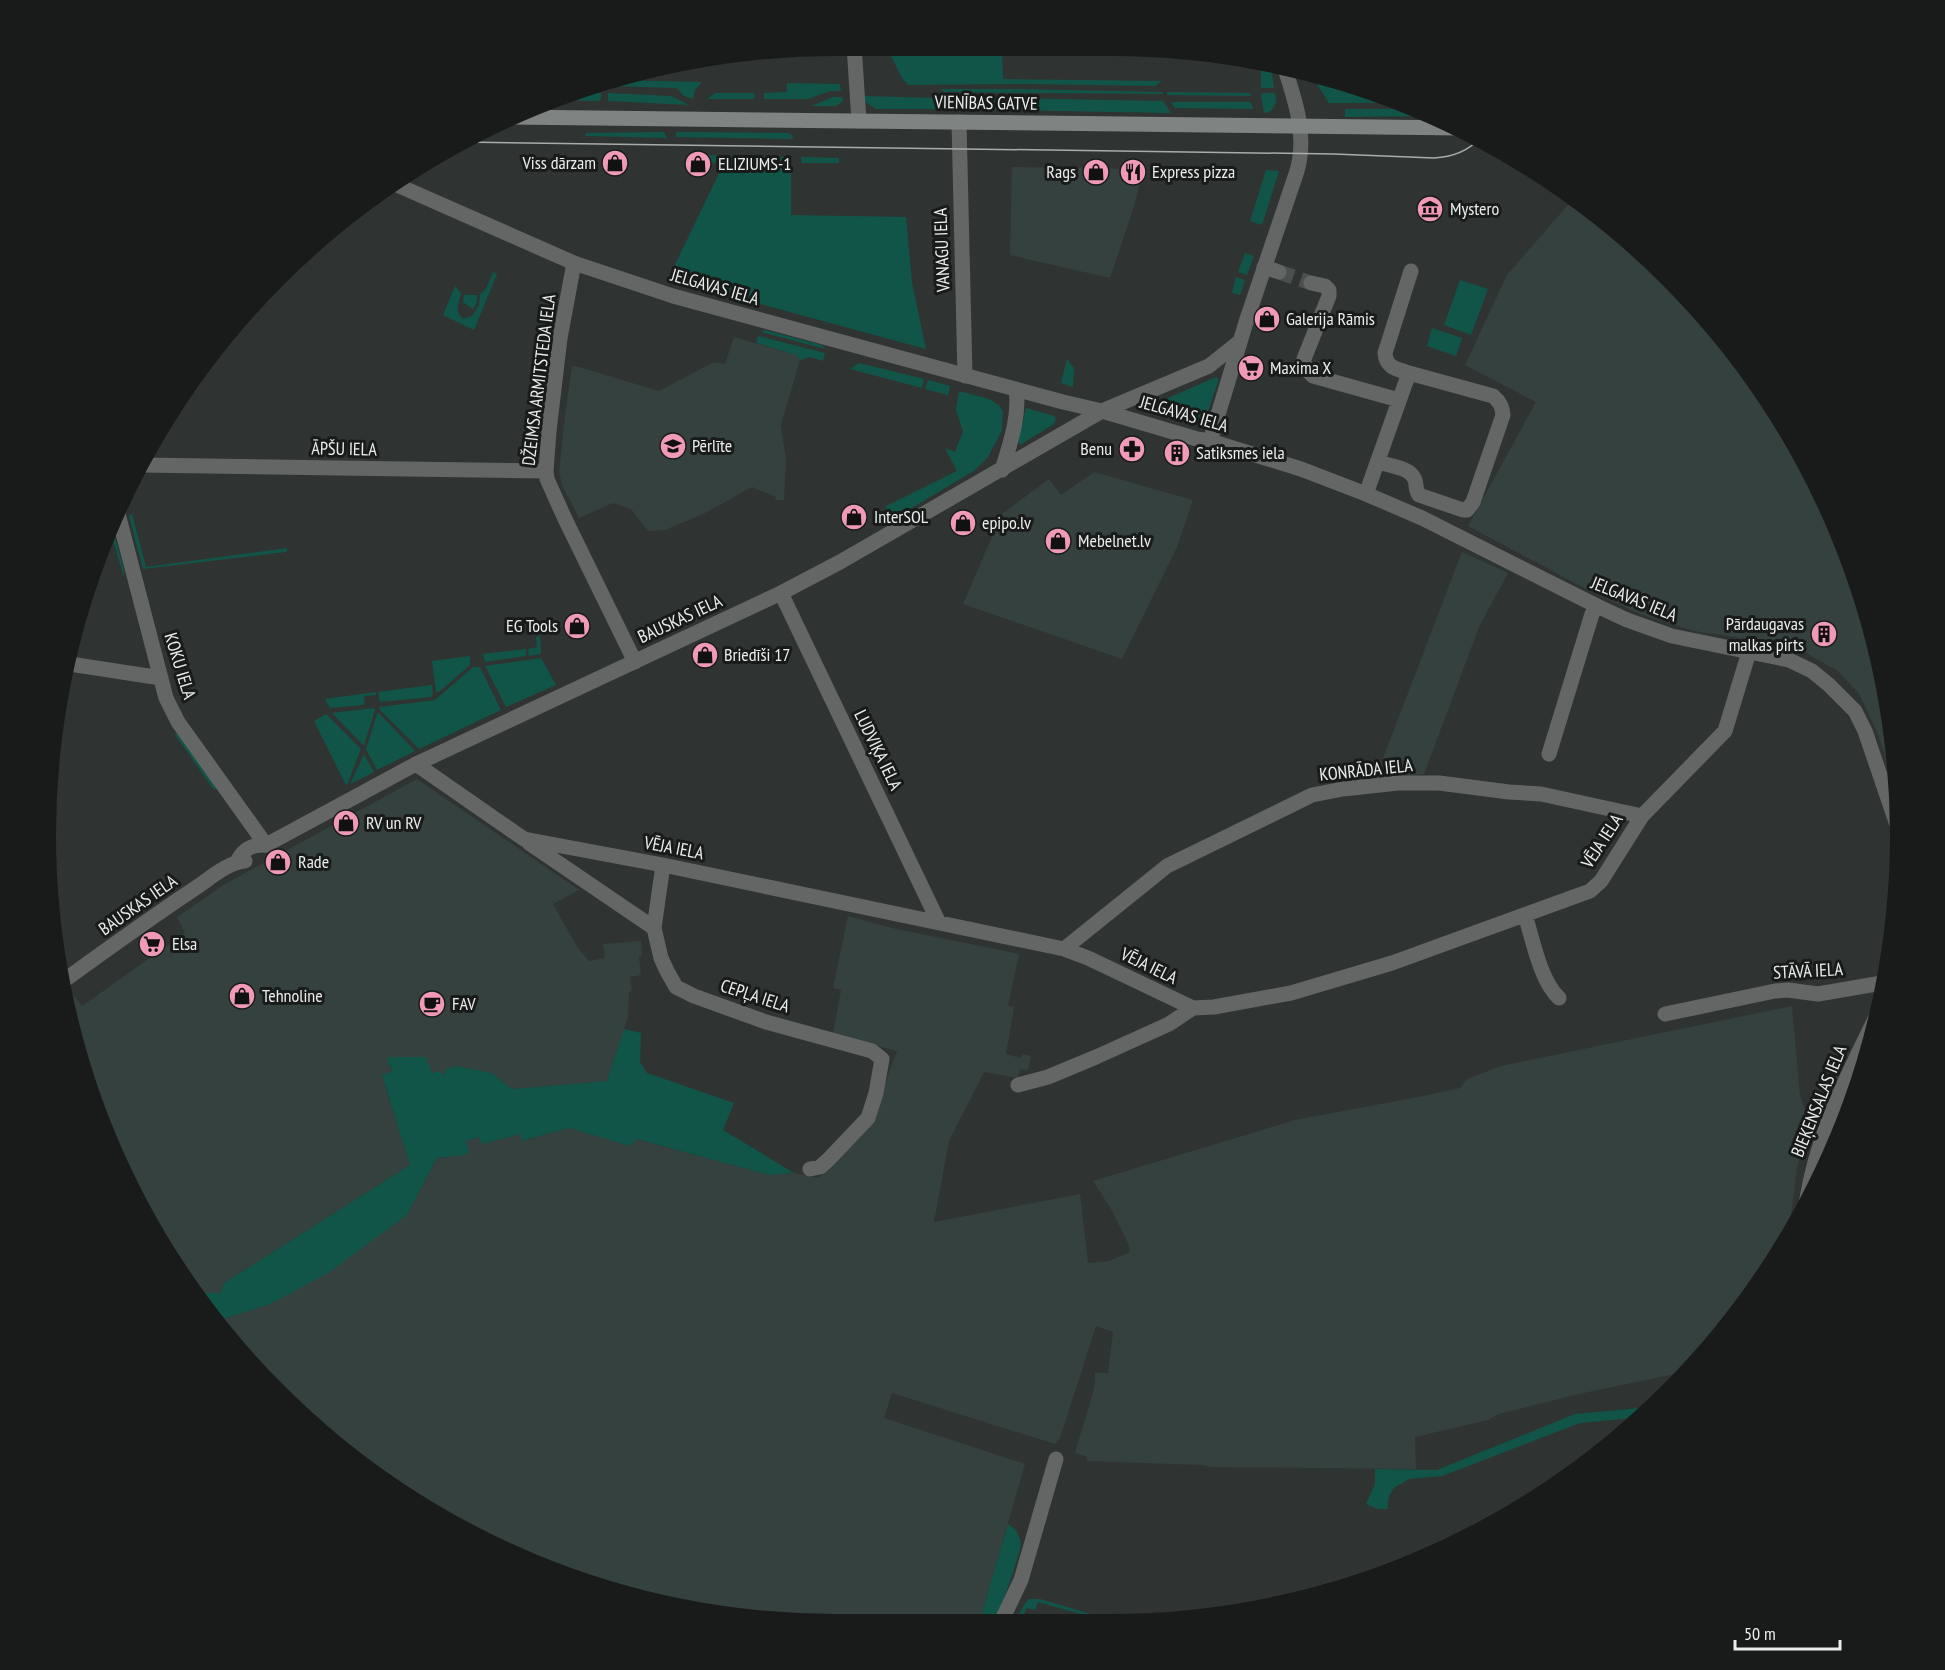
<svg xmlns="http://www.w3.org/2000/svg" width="1945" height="1670" font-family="'PT Sans Narrow',sans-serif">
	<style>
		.built { fill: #34413e }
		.green { fill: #115549 }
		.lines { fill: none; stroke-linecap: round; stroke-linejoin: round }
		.minor-tunnel { stroke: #4b504f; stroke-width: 15; stroke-dasharray: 15 8; stroke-linecap: butt }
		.minor { stroke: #646666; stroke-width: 15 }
		.tertiary { stroke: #646666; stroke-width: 15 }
		.secondary { stroke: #7f8382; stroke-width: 15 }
		.tram { stroke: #a8acab; stroke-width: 1.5 }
		.labels { text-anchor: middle; stroke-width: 6; stroke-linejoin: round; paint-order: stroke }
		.street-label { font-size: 18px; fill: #e9edec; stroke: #191b1a }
		.poi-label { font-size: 18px; fill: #e9edec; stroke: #191b1a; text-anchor: start }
	</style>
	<rect width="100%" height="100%" fill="#2f3433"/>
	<path class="built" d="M1012,167L1143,169L1135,203L1110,278L1010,255Z
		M1574,198L1591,208L1704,314L1794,440L1858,581L1893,732L1895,783L1877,732L1859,694L1838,671L1792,645L1694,631L1640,614L1590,591L1468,526L1536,402L1465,365L1507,275Z
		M734,337L796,355L800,360L781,425L786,460L784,500H775L776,497L752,487L705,513L665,530L648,531L631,509L613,503L579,518L562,485L559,472L565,416L572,366L579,367L659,391L714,362L725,364Z
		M1094,472L1193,500L1177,547L1122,659L963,604L1002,514L1049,479L1061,495Z
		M1462,552L1508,573L1479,627L1424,774L1375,779Z
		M417,779L579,890L553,904L578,948L589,961L605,958L603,944L641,941L642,955L639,956L641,975L630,977L632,990L629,993L628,1017L607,1081L512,1089L492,1073L457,1066L445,1070L446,1073L441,1074L389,1065L392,1072L382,1076L410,1165L224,1283L220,1294L194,1293L178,1274L87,1089L66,997L72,993L82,1006L185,933L177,917L225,884Z
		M848,916L892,928L1019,954L1008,1006L1014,1007L1006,1054L1021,1058L1022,1054L1031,1056L1028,1070L1020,1069L1018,1078L984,1072L949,1141L934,1222L1080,1194L1088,1263L1109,1261L1130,1252L1128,1243L1111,1209L1093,1181L1295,1120L1423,1096L1460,1088L1467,1079L1501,1066L1792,1006L1800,1095L1810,1125L1797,1168L1789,1232L1737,1316L1684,1372L1579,1394L1499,1414L1488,1420L1415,1437L1416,1469L1213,1467L1201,1465L1087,1461V1457L1075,1453L1094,1389L1095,1373H1108L1113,1332L1096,1326L1060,1438L1055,1444L892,1393L884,1418L1025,1464L979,1624L835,1625L681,1610L533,1565L396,1492L276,1393L217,1321L270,1304L407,1215L437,1158H444L465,1141L479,1137L482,1144L520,1134L523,1141L569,1128L630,1146L636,1139L769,1175L794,1173L818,1178L837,1160L879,1100L897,1051L833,1034L841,990L833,988Z"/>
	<path class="green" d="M886,46L1002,48L1003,79L1162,81L1155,86L1024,84L908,85L902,78Z
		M1261,63L1271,65L1274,88H1261Z
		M1311,75L1364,87L1402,103H1329Z
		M609,80L702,82L695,90L693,99L684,96L677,88L609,86Z
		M787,83L840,84L841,91H830L808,99H764V93L787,92Z
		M941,89H1010L1163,92V94L943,92Z
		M1167,92L1249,93L1252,96L1167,95Z
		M575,93H601V98L599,101L555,100Z
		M608,93L671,96L689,105L608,101Z
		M715,93H754V99H707Z
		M1263,93H1275L1276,103L1271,111L1264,113L1261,95Z
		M862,96L937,98L944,109H876L866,102Z
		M833,97H842L843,101L836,106H811Z
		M945,97L1163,101L1171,113L953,109Z
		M1171,102H1251L1253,109L1175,108Z
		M1345,109H1416L1425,112L1426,114L1435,116L1345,117Z
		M664,132L667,138L585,136L586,133Z
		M677,132L788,133L792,135L793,139L675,137Z
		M699,155L791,157V215L906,217L912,283L926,349L668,279L724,163L702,162L699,161Z
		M801,157L839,158V163H802Z
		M1266,170L1279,171L1262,225L1250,221Z
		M1245,253L1254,256L1247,275L1238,272Z
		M493,272L497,274L474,330L443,315L455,286L461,293C459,303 454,311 463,319L472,316L479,305L480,294L486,289Z
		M1236,277L1245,280L1240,295L1232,293Z
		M1460,280L1488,289L1471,335L1444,325Z
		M464,295H477V302L473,309L463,302Z
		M1432,328L1462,338L1456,356L1427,346Z
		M765,330L822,345L825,349L761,332Z
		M758,336L825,353L823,361L810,357L800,360L796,355L756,343Z
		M1067,359L1074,368L1073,387L1061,383Z
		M859,363L924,379L922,388L850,369Z
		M1216,377L1219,379L1203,426L1152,413V405Z
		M928,380L950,386L948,395L925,389Z
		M959,391L989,399L1000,406L1003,412L1002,430L988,457L975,470L887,523L886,506L957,471L945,448L955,452L963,432L956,410Z
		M1026,408L1054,416L1056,418L1054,424L1020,445L1018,441Z
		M132,514L146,567L288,548L286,552L143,569L129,516Z
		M111,522L124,571V578L109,526Z
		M540,636L541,652L540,654L529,656L528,649L537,647L536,637Z
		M526,649V656L485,662L483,654Z
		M470,656V665L439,692H436L432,661Z
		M541,658L556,685L506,707L485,666Z
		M473,667H480L501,710L419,749L380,710L379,707L435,700Z
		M432,685L433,694L431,697L380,702L378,692Z
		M376,692V695L364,696L365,702L363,705L330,708L325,699Z
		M374,708L375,710L364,746L332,713Z
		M379,713L415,751L377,770L366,749L377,714Z
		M326,714L361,749L347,785H346L314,721Z
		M174,733L182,736L217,787L214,790Z
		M364,754L374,772L350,784Z
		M624,1029L641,1033L640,1062L647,1073L734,1103L723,1130L794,1173L769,1175L637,1139L630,1146L569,1128L522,1141L520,1134L482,1144L479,1137L466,1141L469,1152L465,1155L437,1158L407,1215L328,1273L270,1304L217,1321L194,1293H220L224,1283L410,1165L382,1075L392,1072L390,1065H387L389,1057H426L432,1073L440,1071L442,1074L446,1073L445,1069L457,1066L492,1073L512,1089L607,1081Z
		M1871,1045L1847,1107L1834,1134L1819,1177L1837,1118Z
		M1651,1407L1642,1417L1580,1423L1442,1476L1409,1479L1394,1488L1389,1496L1387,1509H1377L1366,1504L1375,1484V1469L1437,1470L1575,1414Z
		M1008,1524C1018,1530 1022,1539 1020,1550C1012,1575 1005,1601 992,1624H979Z
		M1029,1599H1040L1111,1620L1112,1623L1038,1602L1035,1610L1027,1608L1018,1624H1013L1026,1602Z"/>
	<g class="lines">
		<path class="minor-tunnel" d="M1279,272L1311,283"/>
		<path class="minor" d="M854,45L859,121
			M959,122L965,376
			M574,263L560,338L549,431L546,471L547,479L565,519L635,662
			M1264,267L1279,272
			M1311,283L1325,286L1329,290V296L1304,359L1305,368L1313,376L1399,400
			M1378,462C1389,466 1411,467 1415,480C1417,486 1415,489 1419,495L1463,510H1467L1473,502L1503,415C1502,406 1500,402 1493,396L1409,373
			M141,465L546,471
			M1366,494L1409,373C1397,369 1386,368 1385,353L1411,271
			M117,510L166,698L178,722L266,845
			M781,593L939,923
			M70,664L161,678
			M1549,754L1592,614L1597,606
			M416,764L524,839L663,865L1064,949L1088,958L1193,1008L1214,1007L1291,993L1392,963L1590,891L1601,881L1642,816L1725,731L1749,652
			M529,843L654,928
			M663,865L654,928L661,958L667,971L676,987L694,996L766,1022L872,1051L882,1059L876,1093L868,1118L828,1160L820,1167L810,1169
			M1525,915C1533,940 1540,980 1559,998
			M1064,949L1167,866L1312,795L1343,789L1398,783H1439L1509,792L1541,794L1642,816
			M1665,1014L1775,991L1788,990L1818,994L1882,983
			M1018,1085L1048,1077L1096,1057L1169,1024L1193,1008
			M1806,1205C1816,1136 1847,1076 1877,1015
			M1000,1624L1021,1580L1056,1459"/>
		<path class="tertiary" d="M397,185L574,263L673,296L1063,402L1102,411L1197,439L1210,441L1301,469L1366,494L1422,518L1597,606L1627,620L1672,636L1789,660L1812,671L1829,685L1855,711L1865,731L1896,822
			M1210,441L1247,319L1297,171C1307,136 1296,103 1285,69
			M1002,470C1010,444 1020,416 1016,389
			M237,862C243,849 252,844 266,845L416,764L781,593L840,562L1102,411L1209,366L1239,342
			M62,982C106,950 149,919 194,889C208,880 228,862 245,861"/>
		<path class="secondary" d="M510,117L1462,128"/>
		<path class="tram" d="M462,142L1334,154L1434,158C1452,157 1467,152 1479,139"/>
	</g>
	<defs>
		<symbol id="shop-disc" viewBox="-11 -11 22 22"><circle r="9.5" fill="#f09ab7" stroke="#191b1a"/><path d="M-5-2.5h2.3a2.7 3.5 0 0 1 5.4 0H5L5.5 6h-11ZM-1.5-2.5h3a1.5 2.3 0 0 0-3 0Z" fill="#111"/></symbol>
		<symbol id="restaurant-disc" viewBox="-11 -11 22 22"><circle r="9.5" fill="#f09ab7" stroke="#191b1a"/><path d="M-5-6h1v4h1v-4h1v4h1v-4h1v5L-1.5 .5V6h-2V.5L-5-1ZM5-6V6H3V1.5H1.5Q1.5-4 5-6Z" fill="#111"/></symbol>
		<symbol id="museum-disc" viewBox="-11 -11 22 22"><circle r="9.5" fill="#f09ab7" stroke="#191b1a"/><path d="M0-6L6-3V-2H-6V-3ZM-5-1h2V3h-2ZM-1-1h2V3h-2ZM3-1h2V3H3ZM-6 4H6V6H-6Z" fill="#111"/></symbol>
		<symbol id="supermarket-disc" viewBox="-11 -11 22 22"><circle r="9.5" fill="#f09ab7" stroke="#191b1a"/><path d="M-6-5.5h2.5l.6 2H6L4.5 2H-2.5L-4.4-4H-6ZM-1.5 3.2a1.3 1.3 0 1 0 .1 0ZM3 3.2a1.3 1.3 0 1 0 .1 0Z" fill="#111"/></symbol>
		<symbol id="school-disc" viewBox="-11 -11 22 22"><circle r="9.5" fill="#f09ab7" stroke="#191b1a"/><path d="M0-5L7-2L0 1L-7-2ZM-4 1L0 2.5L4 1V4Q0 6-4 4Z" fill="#111"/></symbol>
		<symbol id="pharmacy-disc" viewBox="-11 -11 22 22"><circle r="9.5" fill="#f09ab7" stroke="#191b1a"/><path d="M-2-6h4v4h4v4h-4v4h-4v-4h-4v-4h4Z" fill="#111"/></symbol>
		<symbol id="building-disc" viewBox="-11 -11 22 22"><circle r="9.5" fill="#f09ab7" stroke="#191b1a"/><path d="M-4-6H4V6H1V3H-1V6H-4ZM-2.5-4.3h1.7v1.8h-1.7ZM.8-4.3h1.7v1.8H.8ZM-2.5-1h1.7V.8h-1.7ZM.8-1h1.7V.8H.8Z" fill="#111"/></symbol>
		<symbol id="cafe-disc" viewBox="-11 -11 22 22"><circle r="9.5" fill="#f09ab7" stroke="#191b1a"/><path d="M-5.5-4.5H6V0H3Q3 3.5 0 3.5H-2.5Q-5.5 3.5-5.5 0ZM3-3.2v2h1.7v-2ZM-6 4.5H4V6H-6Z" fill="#111"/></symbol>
	</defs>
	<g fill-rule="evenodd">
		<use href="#shop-disc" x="600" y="148" width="30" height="30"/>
		<use href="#shop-disc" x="683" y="149" width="30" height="30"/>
		<use href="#shop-disc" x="1081" y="157" width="30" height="30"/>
		<use href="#restaurant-disc" x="1118" y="157" width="30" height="30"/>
		<use href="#museum-disc" x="1415" y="194" width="30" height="30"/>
		<use href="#shop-disc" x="1252" y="304" width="30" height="30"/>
		<use href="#supermarket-disc" x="1236" y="353" width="30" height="30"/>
		<use href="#school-disc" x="658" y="431" width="30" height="30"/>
		<use href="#pharmacy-disc" x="1117" y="434" width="30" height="30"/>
		<use href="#building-disc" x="1162" y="438" width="30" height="30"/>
		<use href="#shop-disc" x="839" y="502" width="30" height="30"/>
		<use href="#shop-disc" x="948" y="508" width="30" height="30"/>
		<use href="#shop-disc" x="1043" y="526" width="30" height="30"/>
		<use href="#shop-disc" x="562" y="611" width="30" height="30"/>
		<use href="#building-disc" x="1809" y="619" width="30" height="30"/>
		<use href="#shop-disc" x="690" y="640" width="30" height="30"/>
		<use href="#shop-disc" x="331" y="808" width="30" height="30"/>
		<use href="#shop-disc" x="263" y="847" width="30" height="30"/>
		<use href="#supermarket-disc" x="137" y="929" width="30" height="30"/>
		<use href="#shop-disc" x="227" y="981" width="30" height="30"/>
		<use href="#cafe-disc" x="417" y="989" width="30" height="30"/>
	</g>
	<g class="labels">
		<g class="street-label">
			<text transform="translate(986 103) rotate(1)" y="6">VIENĪBAS GATVE</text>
			<text transform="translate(942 250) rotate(-92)" y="6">VANAGU IELA</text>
			<text transform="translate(715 287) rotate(16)" y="6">JELGAVAS IELA</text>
			<text transform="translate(539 380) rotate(-83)" y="6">DŽEIMSA ARMITSTEDA IELA</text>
			<text transform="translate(1184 414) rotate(16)" y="6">JELGAVAS IELA</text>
			<text transform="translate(344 449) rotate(1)" y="6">ĀPŠU IELA</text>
			<text transform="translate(1634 599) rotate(22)" y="6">JELGAVAS IELA</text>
			<text transform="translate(680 619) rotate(-25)" y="6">BAUSKAS IELA</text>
			<text transform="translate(180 666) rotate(73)" y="6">KOKU IELA</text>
			<text transform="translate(878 750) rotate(64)" y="6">LUDVIĶA IELA</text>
			<text transform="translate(1366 770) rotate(-6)" y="6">KONRĀDA IELA</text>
			<text transform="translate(1602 841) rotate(-57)" y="6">VĒJA IELA</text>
			<text transform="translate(674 848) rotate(11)" y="6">VĒJA IELA</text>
			<text transform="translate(138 905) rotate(-35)" y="6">BAUSKAS IELA</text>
			<text transform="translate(1149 966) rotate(26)" y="6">VĒJA IELA</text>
			<text transform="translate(1808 971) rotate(-3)" y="6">STĀVĀ IELA</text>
			<text transform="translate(755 996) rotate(18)" y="6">CEPĻA IELA</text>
			<text transform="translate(1819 1101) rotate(-68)" y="6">BIEĶENSALAS IELA</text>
		</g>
		<g class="poi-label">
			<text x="596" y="169" text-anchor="end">Viss dārzam</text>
			<text x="718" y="170">ELIZIUMS-1</text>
			<text x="1076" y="178" text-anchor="end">Rags</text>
			<text x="1152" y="178">Express pizza</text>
			<text x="1450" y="215">Mystero</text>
			<text x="1286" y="325">Galerija Rāmis</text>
			<text x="1270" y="374">Maxima X</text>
			<text x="692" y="452">Pērlīte</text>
			<text x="1112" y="455" text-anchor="end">Benu</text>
			<text x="1196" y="459">Satiksmes iela</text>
			<text x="874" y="523">InterSOL</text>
			<text x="982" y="529">epipo.lv</text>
			<text x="1078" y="547">Mebelnet.lv</text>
			<text x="1804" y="630" text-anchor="end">Pārdaugavas<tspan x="1804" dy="21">malkas pirts</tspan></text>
			<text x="558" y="632" text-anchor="end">EG Tools</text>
			<text x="724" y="661">Briedīši 17</text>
			<text x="366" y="829">RV un RV</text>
			<text x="298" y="868">Rade</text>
			<text x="172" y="950">Elsa</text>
			<text x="262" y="1002">Tehnoline</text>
			<text x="452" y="1010">FAV</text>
		</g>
	</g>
	<path d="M0 0H1945V1670H0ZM835 56H1111A779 779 0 0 1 1890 835V835A779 779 0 0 1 1111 1614H835A779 779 0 0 1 56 835V835A779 779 0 0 1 835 56Z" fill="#191b1a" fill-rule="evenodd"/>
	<path d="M1735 1640v9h105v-9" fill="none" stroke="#e9edec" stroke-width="3"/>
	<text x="1744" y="1640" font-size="18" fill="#e9edec" stroke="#191b1a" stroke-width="4.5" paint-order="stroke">50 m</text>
</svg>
